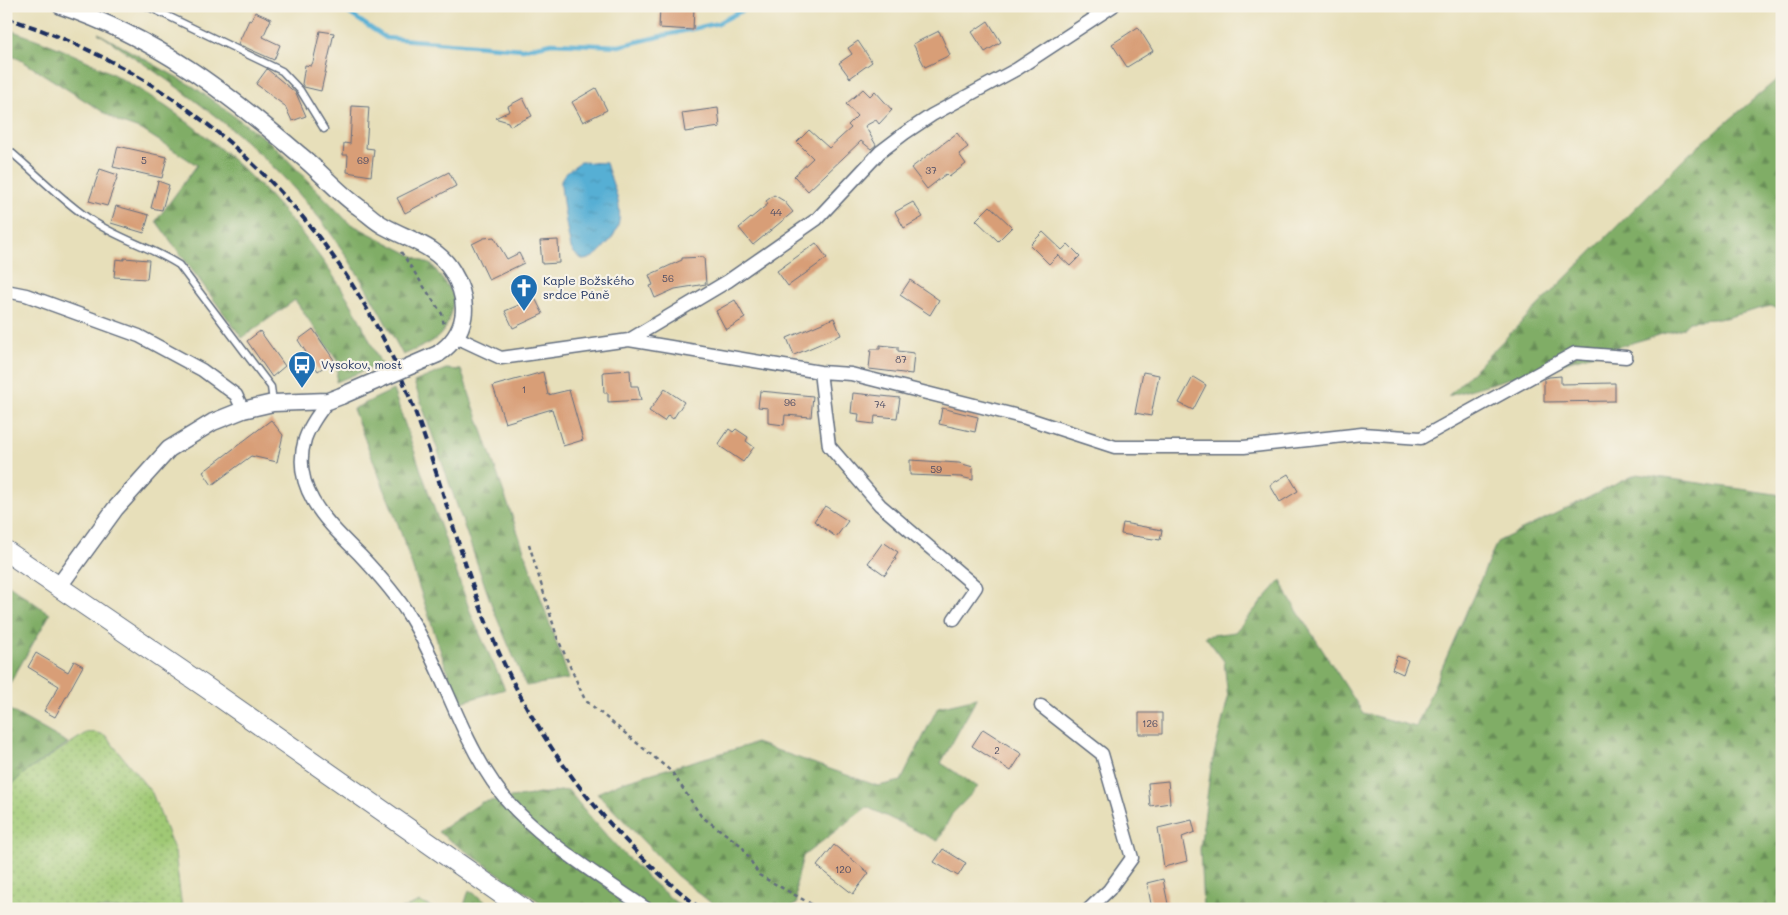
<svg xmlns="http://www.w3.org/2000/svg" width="1788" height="915" font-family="Mali,sans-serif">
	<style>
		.grass { fill: url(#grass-dots); stroke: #5e7c6a }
		.forest { fill: url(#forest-firs); stroke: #4e6e62 }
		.water { fill: url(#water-ripples); stroke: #396f99 }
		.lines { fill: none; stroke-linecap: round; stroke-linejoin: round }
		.stream { stroke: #57afd4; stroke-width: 4.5 }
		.building { fill: #d89e77 }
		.service-casing { stroke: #626d7e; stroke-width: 9 }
		.minor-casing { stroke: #626d7e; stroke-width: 15 }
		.tertiary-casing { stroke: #626d7e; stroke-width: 19 }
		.primary-casing { stroke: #626d7e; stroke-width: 22 }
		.path { stroke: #626d7e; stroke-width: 2.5; stroke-dasharray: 4 4; stroke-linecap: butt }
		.service { stroke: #fff; stroke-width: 6 }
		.minor { stroke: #fff; stroke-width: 12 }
		.tertiary { stroke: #fff; stroke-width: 16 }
		.primary { stroke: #fff; stroke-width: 20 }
		.rail { stroke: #1b2f5e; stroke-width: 4; stroke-dasharray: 8 4; stroke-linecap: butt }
		.tertiary-bridge-casing { stroke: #626d7e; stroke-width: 19; stroke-linecap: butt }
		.tertiary-bridge { stroke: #fff; stroke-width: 16 }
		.labels { text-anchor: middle; stroke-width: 4.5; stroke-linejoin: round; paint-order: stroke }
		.number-label { font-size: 10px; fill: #4a4b64 }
		.poi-label { font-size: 12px; fill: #1b2f5e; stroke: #f7f3e8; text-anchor: start }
	</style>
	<defs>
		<pattern id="grass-dots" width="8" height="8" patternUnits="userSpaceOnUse" patternTransform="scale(1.25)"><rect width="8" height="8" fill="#a0c975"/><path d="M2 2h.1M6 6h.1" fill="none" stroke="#82a463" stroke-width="1.8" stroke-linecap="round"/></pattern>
		<pattern id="forest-firs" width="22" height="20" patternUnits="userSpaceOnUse" patternTransform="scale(1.25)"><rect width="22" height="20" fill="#80ad66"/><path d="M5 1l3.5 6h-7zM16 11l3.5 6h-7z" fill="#688d57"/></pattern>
		<pattern id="water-ripples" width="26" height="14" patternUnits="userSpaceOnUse" patternTransform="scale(1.25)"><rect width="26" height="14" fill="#57afd4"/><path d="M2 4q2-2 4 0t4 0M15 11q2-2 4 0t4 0" fill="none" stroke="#478faf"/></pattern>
	</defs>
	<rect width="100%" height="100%" fill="#f7f3e8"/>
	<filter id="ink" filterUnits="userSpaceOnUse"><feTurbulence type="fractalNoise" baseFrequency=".02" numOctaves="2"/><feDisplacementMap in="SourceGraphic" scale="10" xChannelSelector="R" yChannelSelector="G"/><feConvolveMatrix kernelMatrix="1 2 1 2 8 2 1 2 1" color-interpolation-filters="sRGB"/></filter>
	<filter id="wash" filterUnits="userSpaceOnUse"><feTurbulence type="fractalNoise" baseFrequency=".0096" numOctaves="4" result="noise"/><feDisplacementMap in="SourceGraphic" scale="20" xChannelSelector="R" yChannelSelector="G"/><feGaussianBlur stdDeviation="1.12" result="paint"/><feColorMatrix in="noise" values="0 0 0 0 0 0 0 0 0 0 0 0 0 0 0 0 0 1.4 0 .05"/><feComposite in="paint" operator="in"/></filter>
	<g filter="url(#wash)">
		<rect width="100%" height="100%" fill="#e7dfba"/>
		<path class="grass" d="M93,732L105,735L152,793L175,852L182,909H6V791L23,774L86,733Z
			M420,902L435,909H402Z"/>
		<path class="forest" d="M6,29C149,73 268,171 347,297C360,318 370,342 381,364L336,382L338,362L295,300L242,338L156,221L197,165L142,130L119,122L19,59L6,54Z
			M98,33L194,87L271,143L349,223L433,266L454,296C447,338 440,339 403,355C374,301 346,248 306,202C247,133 173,83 98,33Z
			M1782,75V311L1770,306L1725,318L1689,321L1683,328L1448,396L1687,156Z
			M446,369L461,370L569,679L526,686L493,609L414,382Z
			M393,390L472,617L505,689L458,703L398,524L353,409Z
			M1637,474L1782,495V909H1203L1200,849L1211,767L1228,698L1224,661L1205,636L1235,632L1281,580L1289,598L1363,713L1416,727L1497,542Z
			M6,583L50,614L6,690Z
			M977,698L941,763L978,787L952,814L938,841L867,807L803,856L796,885L797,904L786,909H722L715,906L676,875L597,793L622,782L756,743L878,786L901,781L938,707Z
			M6,708L68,743L23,774L6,790Z
			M568,790C603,833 639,874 684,909H550L438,832L482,802Z
			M469,890L496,909H463Z"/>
		<path class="water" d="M580,162L606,163C615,195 632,219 605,246C598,254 594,258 584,260C580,258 574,254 572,250C569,246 560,186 561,181C563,172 573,168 580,162Z"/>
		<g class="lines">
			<path class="stream" d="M338,6L386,38L523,49L552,43L619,46L718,23L751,6"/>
		</g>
		<g id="blocks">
			<path class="building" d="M674,6H694L693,30L659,28L660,7Z
				M255,12L271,19L263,37L280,45L274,60L238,44L249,20L251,21Z
				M988,21L1001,42L985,52L972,32Z
				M1138,27L1153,51L1127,67L1112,44Z
				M320,31L334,33L321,91L304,87L302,84L305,65L311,66L313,62Z
				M939,31L950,55L925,67L913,44Z
				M858,41L872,62L850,78L839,63L852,54L848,48Z
				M267,69L296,93L306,116L292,121L285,106L256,84Z
				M596,88L607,110L583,122L572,102Z
				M863,89L870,96L875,91L892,110L879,124L876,120L865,126L876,145L871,149L861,141L808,191L794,176L813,158L797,142L809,130L829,148L851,128L848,125L857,116L846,104Z
				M523,98L532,116L510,126L508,122L495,118L510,111L508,106Z
				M352,106L369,107L366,148L374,149L371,176L347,172L348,155H343L344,143L350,144Z
				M718,108L720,127L685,132L682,113Z
				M957,133L968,147L959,154L966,164L949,177L946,174L927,189L911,168Z
				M118,146L167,157L162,178L113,167Z
				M100,169L118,175L107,206L89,201Z
				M449,172L456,186L405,213L397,198Z
				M158,181L169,185L162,210L151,208Z
				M774,195L784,201L793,212L753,245L739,228L768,204L766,201Z
				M913,202L923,217L904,228L895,212Z
				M116,206L149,215L144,233L111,223Z
				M990,206L1012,227L998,241L976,220Z
				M1043,232L1062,250L1068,244L1080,256L1070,266L1058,255L1049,264L1030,245Z
				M494,237L507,259L519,253L524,263L489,280L472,244L484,238Z
				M558,240L559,263L542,264L540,241Z
				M816,243L827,258L788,286L777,271Z
				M704,257L706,284L675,289L655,298L650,286L653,285L649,275L682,260V258Z
				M124,258L149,260L147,279L114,277L116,259L124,260Z
				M910,280L939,300L930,315L900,295Z
				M535,298L543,314L513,328L505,311Z
				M735,300L745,318L726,330L716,311Z
				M834,318L841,335L794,355L787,338Z
				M313,329L334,360L318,371L298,340Z
				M260,331L285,366L272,377L247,341Z
				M880,345L898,347V351L914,353L912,374L869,369L871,349H880Z
				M630,370L631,386H638L641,400L608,402V393H604L603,372Z
				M543,372L548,395L569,390L583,440L563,446L552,409L505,423L493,386Z
				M1143,372L1159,375L1151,416L1135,413Z
				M1561,376V384L1615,383V401L1544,402V379L1549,377Z
				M1193,377L1206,385L1193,410L1179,403Z
				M665,389L684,402L673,419L668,415L664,421L649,411Z
				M760,391L813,396L811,417L785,415L784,425L768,423V408L758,407Z
				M853,393L900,398L897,418L875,416L874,424L858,422L859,414L851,413Z
				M942,408L978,417L975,432L939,424Z
				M271,420L283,435L277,462L251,456L212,485L203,472Z
				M729,429L733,432L736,429L748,437L746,441L754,447L743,462L718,445Z
				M910,460L959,463L973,467V480L961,477L910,475Z
				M1288,474L1298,491L1280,502L1270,485Z
				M825,506L848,521L836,537L814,521Z
				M1123,523L1162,530L1160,540L1121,534Z
				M883,542L898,552L894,558L896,559L885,575L868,563Z
				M36,653L68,672L74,661L83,666L55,717L44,711L59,686L28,667Z
				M1397,656L1408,660L1403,674L1392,669Z
				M1139,713H1162V734H1139Z
				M983,729L1022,754L1011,771L972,746Z
				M1168,781L1170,803L1150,806L1148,783Z
				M1192,820L1195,832L1182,837L1187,861L1164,867L1158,828Z
				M834,845L869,873L853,894L817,866Z
				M943,849L966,863L958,876L934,862Z
				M1163,879L1169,909H1152L1147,883Z"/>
		</g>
	</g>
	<g filter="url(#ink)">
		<use href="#blocks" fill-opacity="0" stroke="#626d7e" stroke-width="1"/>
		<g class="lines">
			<defs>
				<path id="service" d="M147,6L282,71L300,90L324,129
					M6,148C33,170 62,201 91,220C119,239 151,247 179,265L271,387L273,402"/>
				<path id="minor" d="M6,291L26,295L139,336L202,370L236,395L243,410
					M456,337L501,358L629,340L820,372L851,374L1026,418L1115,447H1244L1362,434L1421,438L1575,353L1626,357
					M629,340L728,281L817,219L880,152L905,133L932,115L1017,69L1113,6
					M820,372L829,446L880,505L976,587L954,619
					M328,401C319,413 310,425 305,439C290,489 328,523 360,555C378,574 396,594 410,617C442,669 458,731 493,782C525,831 599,876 647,909
					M1041,706L1102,754L1132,858L1109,890L1089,909"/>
				<path id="tertiary" d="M61,6C157,38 225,91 300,155C321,172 338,193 360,208C368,214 376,222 384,226C409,240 437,246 452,271C471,302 468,333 438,354
					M59,586L115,509L169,449L213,422L243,410L273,403L328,401L341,396"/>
				<path id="primary" d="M6,551L207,688L523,909"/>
			</defs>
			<use href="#service" class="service-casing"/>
			<use href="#minor" class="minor-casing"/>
			<use href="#tertiary" class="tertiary-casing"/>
			<use href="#primary" class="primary-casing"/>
			<path class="path" d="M401,252L442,314L444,326
				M529,544L557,637L585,700L672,772L701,816L742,846L759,875L820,909"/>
			<use href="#service" class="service"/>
			<use href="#minor" class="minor"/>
			<use href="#tertiary" class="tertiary"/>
			<use href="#primary" class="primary"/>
			<path class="rail" d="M6,18C174,70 310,191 388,348C429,432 450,527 483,614C527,731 603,832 701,909"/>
			<defs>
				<path id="tertiary-bridge" d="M341,396L438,354"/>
			</defs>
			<use href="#tertiary-bridge" class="tertiary-bridge-casing"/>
			<use href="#tertiary-bridge" class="tertiary-bridge"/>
		</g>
	</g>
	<defs>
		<symbol id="church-pin" viewBox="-11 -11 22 30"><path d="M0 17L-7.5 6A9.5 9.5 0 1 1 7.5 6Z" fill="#1f6fb2" stroke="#f7f3e8"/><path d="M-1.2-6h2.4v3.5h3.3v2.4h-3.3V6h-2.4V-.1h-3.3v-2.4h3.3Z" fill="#fff"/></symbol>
		<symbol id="bus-pin" viewBox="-11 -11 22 30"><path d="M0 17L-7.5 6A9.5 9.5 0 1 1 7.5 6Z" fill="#1f6fb2" stroke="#f7f3e8"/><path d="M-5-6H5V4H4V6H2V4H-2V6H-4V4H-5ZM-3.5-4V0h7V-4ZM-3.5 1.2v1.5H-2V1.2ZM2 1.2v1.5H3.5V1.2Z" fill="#fff"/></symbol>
	</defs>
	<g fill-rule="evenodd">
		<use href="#church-pin" x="508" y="272" width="32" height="43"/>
		<use href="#bus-pin" x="286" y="349" width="32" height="43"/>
	</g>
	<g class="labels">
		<g class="number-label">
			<text x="144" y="164">5</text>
			<text x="363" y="164">69</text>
			<text x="931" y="174">37</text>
			<text x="776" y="216">44</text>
			<text x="668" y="282">56</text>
			<text x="901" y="363">87</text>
			<text x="524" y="393">1</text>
			<text x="790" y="406">96</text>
			<text x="880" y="408">74</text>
			<text x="936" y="473">59</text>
			<text x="1150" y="727">126</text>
			<text x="997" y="754">2</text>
			<text x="843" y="873">120</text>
		</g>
		<g class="poi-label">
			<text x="543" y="285">Kaple Božského<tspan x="543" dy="14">srdce Páně</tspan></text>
			<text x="321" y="369">Vysokov, most</text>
		</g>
	</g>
	<rect width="1788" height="915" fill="none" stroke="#f7f3e8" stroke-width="25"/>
</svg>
